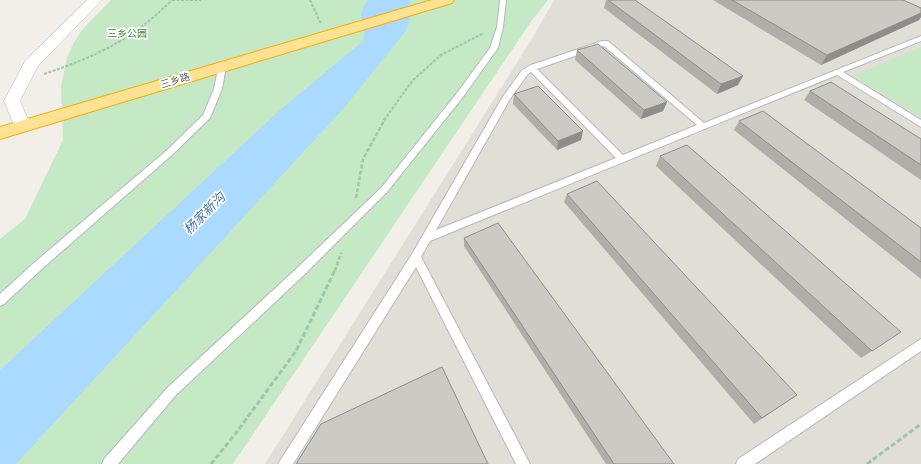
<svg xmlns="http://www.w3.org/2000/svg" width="921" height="464" font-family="Jost,'Noto Sans SC',sans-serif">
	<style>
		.education { fill: #e1ded6 }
		.green { fill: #c5e8c5 }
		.water { fill: #aadaff }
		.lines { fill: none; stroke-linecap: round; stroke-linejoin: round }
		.lane-casing { stroke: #b5b8bc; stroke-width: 2 }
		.street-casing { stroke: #b5b8bc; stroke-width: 1 }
		.highway-casing { stroke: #f9ab00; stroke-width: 2 }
		.path-far2 { stroke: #9cc7a9; stroke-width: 2; stroke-dasharray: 3 1.5; stroke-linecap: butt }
		.path-far1 { stroke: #9cc7a9; stroke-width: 2.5; stroke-dasharray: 4 2; stroke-linecap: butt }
		.path { stroke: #9cc7a9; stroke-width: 3; stroke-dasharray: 5 2.5; stroke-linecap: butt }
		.lane { fill: #fff; fill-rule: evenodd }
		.street { fill: #fff; fill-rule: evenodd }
		.highway { fill: #fde293; fill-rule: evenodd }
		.wall { fill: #afaea9 }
		.shaded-wall { fill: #8f8d8a }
		.building { fill: #cccac5; stroke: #8f8d8a }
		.labels { text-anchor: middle; stroke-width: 3.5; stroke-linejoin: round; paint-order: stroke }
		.far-park-label { font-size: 10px; fill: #348238; stroke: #fff }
		.far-street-label { font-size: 10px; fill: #5f6368; stroke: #fff }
		.water-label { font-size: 13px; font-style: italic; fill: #4174aa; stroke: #fff }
	</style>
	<rect width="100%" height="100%" fill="#f1efe8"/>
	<path class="education" d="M554,0H921V464H265L533,37Z"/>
	<path class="green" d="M111,0H548L532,20L233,464H0V239L25,219L63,140L61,86L67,58L73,44L82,30Z
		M921,47V117L853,76Z"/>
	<path class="water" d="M368,0H410C410,17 412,24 401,37L343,109L16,464H0V370L279,111L363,41C368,22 353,22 368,0Z"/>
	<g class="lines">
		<defs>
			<path id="lane" d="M500,0H506L503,27L498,48L463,97L387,192L304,275L176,395L118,464H102L104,459L168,387L296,269L381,188L457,93L490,48L497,27Z
				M921,36V41L843,72L921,120V127L837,75L430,241L421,257L530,464H516L416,267L293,464H278L412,254L502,98L522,70L531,65L602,41H608L704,123ZM604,46L697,125L623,155L537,69ZM531,72L616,158L436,230L510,99L528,74Z
				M219,64H222L226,66L222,89L210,118L172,155L44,267L4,304L0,306V294L36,261L166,151L203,115L214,89Z
				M921,339V351L755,464H736L738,459Z"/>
			<path id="street" d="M87,0H102L38,66L20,101L31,126L28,130L22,132L16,130L4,101L25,61Z"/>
			<path id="highway" d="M432,0H454L452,3L0,139V127Z"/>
		</defs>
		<use href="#lane" class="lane-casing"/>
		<use href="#street" class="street-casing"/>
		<use href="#highway" class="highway-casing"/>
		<path class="path-far2" d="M172,0H201
			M310,0L321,24
			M44,74C97,56 132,40 172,0
			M384,120L413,80L441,55L484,33"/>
		<path class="path-far1" d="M356,198L363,159L385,119
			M335,271L341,253"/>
		<path class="path" d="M211,464L236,433L296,351L335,270
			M867,464L921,424"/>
		<use href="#lane" class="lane"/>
		<use href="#street" class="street"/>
		<use href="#highway" class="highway"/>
	</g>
	<path class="wall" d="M606,0H635L738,85L717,94L604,8Z
		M713,0H903L921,8V17L919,20L821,65Z
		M577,50L667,102L663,111L641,119L575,60Z
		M810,91L921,139V180L804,100Z
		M514,94L581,140L557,150L513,104Z
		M739,121L921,228V279L734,130Z
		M660,156L872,351L861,358L656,166Z
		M567,194L797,395L754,424L564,202Z
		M464,238L674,464H606L464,246Z"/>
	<path class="shaded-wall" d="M921,13V17L919,20L821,65L827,55Z
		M743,76L738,85L717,94L721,84Z
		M667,102L663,111L641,119L644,110Z
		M583,131L581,140L557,150L558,141Z"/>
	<path class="building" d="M608,0H635L743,76L721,84Z
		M732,0H903L921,8V13L827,55Z
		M598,44L667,102L644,110L577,50Z
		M831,82L921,139V165L810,91Z
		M538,86L583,131L558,141L514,94Z
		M763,111L921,228V262L739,121Z
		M687,145L901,332L872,351L660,156Z
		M597,181L797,395L762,418L567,194Z
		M498,223L674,464H614L464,238Z
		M442,367L488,464H296L321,424Z"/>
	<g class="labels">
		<g class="far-park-label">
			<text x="127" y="37">三乡公园</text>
		</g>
		<g class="far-street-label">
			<text transform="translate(175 80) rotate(-17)" y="4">三乡路</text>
		</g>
		<g class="water-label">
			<text transform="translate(204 213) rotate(-45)" y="5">杨家新沟</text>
		</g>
	</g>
</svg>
